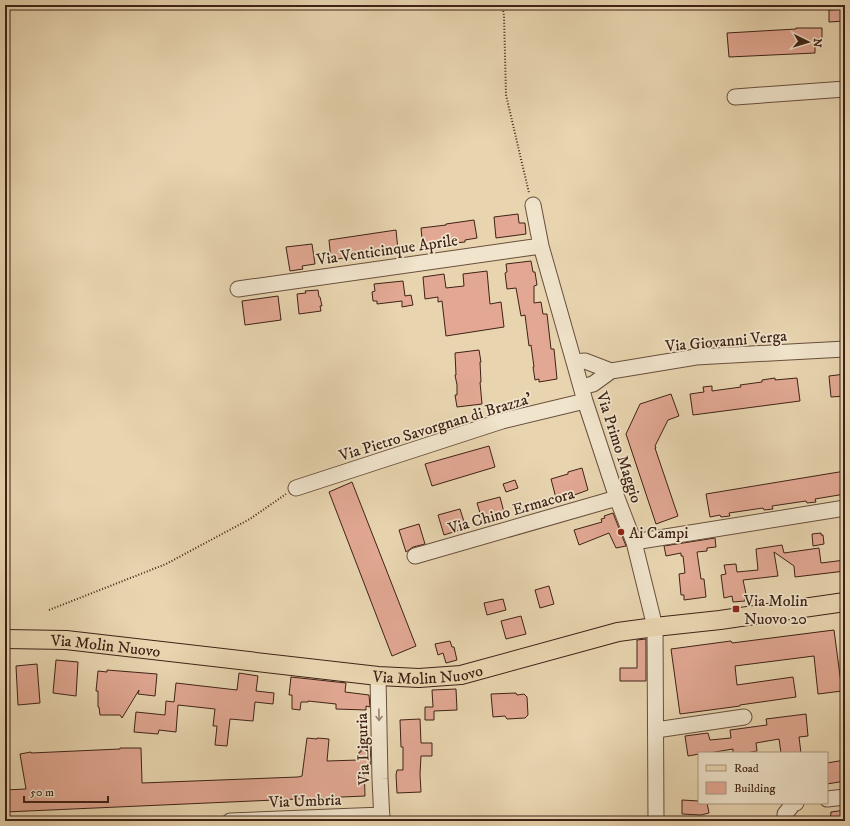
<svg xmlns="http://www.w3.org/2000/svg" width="850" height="826" font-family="'IM FELL DW Pica',serif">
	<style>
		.building { fill: #e2a893; stroke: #3f2216 }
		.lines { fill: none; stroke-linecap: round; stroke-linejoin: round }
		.minor-casing { stroke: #694f3c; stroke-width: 17 }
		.major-casing { stroke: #3f2216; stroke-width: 20 }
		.path { stroke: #3f2216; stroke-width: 2; stroke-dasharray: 1 2; stroke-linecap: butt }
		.minor { stroke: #f0e4cc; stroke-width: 15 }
		.major { stroke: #e8d5b0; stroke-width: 18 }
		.oneway { stroke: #988371 }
		.poi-dot { fill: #8f2418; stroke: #f0e4cc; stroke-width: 1.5 }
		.labels { text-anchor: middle; stroke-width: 3.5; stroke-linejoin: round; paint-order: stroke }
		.street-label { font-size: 16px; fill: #3f2216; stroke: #f0e4cc }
		.poi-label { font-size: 16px; fill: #3f2216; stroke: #f0e4cc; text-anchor: start }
	</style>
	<rect width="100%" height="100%" fill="#e8d5b0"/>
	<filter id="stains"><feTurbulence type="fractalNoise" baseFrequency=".005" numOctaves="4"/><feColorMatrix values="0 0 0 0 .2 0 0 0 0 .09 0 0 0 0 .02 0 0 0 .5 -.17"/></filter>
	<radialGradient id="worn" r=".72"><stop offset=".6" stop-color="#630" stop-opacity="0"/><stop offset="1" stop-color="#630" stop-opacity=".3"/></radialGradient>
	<path class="building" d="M845,9V21L829,22V10Z
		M796,28H822V40H815V53L729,57L727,33L796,29Z
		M518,214L519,223H525L526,234L496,238L494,217Z
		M474,220L477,238L465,240V242L446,244V245L437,247L423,249L421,228L446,225V224Z
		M396,230L398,250L331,260L329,240Z
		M312,244L315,264L302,266L303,269L290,271L286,247Z
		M531,261L533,272H535L537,285L534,286V303L541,302L543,314H547L551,349H554L557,379L539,382V379L535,380L533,367H534L531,345L529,346L525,315L521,316L516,288L507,289L505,273L507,272L506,264Z
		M487,271L490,304L501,302L504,327L446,336L442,301L438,302V297L425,299L423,277L444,274L446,288L464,286L463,274Z
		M403,281L405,296L411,295L413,305L402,307V301L377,304V301H373L372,292L375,291L374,284Z
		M318,290L319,297H320L322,306H320L321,311L299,314L297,294L306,293L305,291Z
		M278,296L281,320L245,325L242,301Z
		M479,350L481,362H480L481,382H480L482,404L457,407L455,395H457V385L455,375H456L455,353Z
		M845,374V396L831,397L829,376Z
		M775,378V380L797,378L800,401L693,415L690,394L704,392L703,387L712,386V391L741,387L740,385L762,382V380Z
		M671,394L679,416L668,420L655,446L656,448H655L678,516L656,524L626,434L640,404Z
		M489,446L495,467L432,486L425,464Z
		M582,468L588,490L569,497L568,494L556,498L551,479L568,474V472Z
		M845,471V494L815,499L816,502L807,503L806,501L772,506L773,509L764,510L763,508L729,513L730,516L721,517L720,515L710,517L706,494Z
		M515,480L518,488L506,492L503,484Z
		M352,482L416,646L392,656L329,492Z
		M500,497L505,516L483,523L477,503Z
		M460,509L466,528L444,535L438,515Z
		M613,513L626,546L616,548L609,533L579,545L574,530L602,522L601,519L605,518L604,516Z
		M419,524L425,544L413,547L406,552L399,530Z
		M821,533V535H823L824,544L813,546L812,534Z
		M715,538L716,547L707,548V551L697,552L701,579H704L706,597L684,600V595H681L679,574L685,573L683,556H681V553L666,556L664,546Z
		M782,545L784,553L819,548L821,563L845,560V571L795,577L794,566L774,552L778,576L743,580L746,594L744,595L745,601L733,602L732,596L724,598L721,575L726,574L724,565L736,564L737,572L758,570L756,549Z
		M549,586L554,604L540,608L535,590Z
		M503,599L506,610L487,615L484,603Z
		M521,616L526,634L506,639L501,621Z
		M834,630L842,691L818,694L814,656L735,666L737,685L793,677L796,697L740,705V706L680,714L671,649L731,641L732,643Z
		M646,639V681H620V668H637V640Z
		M450,641L452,647H454L457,660L446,663L443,653L438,655L435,644Z
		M56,660L78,662L76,696L53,693Z
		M37,664L40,703L18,705L16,666Z
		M107,670L157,674L155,696L138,694L139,690L122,718L120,715H100L99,707H98V691H96L98,671L107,672Z
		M239,673L258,676L256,691L274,693L273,704L255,702L253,721L230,719L227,746L215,745L217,726H213L215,709L178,705L176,732L159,730L158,734L134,732L136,712L165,715L166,701L174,702L176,683L237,690Z
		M291,677L346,683L345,692L369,695L370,707L366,706V710L336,709V704L308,701V702H301L300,710L292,709V695H289Z
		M456,689L457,710L434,711V720H425V707H433L432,690Z
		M516,693L517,695L524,694L527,697L528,715L525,718L507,719L505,716L493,717L491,694Z
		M806,714L808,736L799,737L801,753H781L779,739L756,743L757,751L746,753H733V749L709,753H699V754L688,756L685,736L708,733L710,740L731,738L730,730L767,725L766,719Z
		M420,719L421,743H432V756H421L420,774L421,792L397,793L396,775L397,770H403V747H401L400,720Z
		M307,738L317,739V738L329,739L327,761L359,760V752H361V745H370L371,764L364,765L365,796L5,812V790L26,789L20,754L31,752V753L120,749V748H141L142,783L298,777L302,776Z
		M845,760V781L827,784V763Z
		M682,800L699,801V803H707L709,813L701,815L682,814Z
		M845,810V819H842V821H830L831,812Z"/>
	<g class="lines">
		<defs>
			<path id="minor" d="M735,97L845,89
				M533,205L541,246L574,362L585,401L617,498L634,542L655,627L656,821
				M238,289L541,246
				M574,362L585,361L611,371
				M581,387L593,384L611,371L696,357L845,349
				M296,488L502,421L585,401
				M634,542L845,508
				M415,556L617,498
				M378,676L380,779L382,821
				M656,730L744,717
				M827,799L845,797
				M230,821L382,815
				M785,821V814L794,803H796"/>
			<g id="major">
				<path id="s1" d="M5,639L66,640L378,676L419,678L461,675L618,632L655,627L720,620L845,602"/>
			</g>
		</defs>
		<use href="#minor" class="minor-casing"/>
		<use href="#major" class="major-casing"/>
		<path class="path" d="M502,5L504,15L506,95L529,193
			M49,610L166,564L250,519L286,494"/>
		<use href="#minor" class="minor"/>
		<use href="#major" class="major"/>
	</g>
	<defs><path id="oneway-shaft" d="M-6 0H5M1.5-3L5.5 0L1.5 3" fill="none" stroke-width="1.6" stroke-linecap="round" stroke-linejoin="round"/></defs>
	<use class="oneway" href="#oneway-shaft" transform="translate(379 715) rotate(89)"/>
	<g class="poi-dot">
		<circle cx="621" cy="532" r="4"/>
		<rect x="732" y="605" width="8" height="8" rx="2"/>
	</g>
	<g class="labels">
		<g class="street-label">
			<text transform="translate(387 249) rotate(-8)" y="6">Via Venticinque Aprile</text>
			<text transform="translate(726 340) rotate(-5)" y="6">Via Giovanni Verga</text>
			<text transform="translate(435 426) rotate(-17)" y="6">Via Pietro Savorgnan di Brazza'</text>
			<text transform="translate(620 447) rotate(72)" y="6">Via Primo Maggio</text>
			<text transform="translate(511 510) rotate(-16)" y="6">Via Chino Ermacora</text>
			<text dy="6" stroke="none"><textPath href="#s1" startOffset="101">Via Molin Nuovo</textPath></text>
			<text dy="6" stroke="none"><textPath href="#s1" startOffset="425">Via Molin Nuovo</textPath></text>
			<text transform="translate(362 749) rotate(-92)" y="6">Via Liguria</text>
			<text transform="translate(305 800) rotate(-2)" y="6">Via Umbria</text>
		</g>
		<g class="poi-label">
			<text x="629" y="538">Ai Campi</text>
			<text x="744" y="606">Via Molin<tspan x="744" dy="18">Nuovo 20</tspan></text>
		</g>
	</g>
	<rect width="850" height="826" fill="none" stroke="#e8d5b0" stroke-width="20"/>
	<rect x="6" y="6" width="838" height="814" fill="none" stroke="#3f2216" stroke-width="2"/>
	<rect x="10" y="10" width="830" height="806" fill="none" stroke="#3f2216"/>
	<rect x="698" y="752" width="130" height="52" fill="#f0e4cc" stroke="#a99683"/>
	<rect x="706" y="765" width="20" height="6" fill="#e8d5b0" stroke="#a99683"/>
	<text x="734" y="772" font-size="12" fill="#3f2216">Road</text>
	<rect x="706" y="782" width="20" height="12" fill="#e2a893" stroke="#a99683"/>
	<text x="734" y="792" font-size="12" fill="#3f2216">Building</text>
	<g transform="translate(808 42) rotate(95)" stroke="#f0e4cc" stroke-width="3" paint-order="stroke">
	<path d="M0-3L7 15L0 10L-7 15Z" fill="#3f2216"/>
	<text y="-6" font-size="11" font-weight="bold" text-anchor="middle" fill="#3f2216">N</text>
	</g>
	<path d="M24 796v6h84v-6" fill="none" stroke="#3f2216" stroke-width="2"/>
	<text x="30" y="796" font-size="12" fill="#3f2216" stroke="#f0e4cc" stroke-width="3" paint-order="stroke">50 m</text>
	<rect width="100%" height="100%" filter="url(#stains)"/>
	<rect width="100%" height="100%" fill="url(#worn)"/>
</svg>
